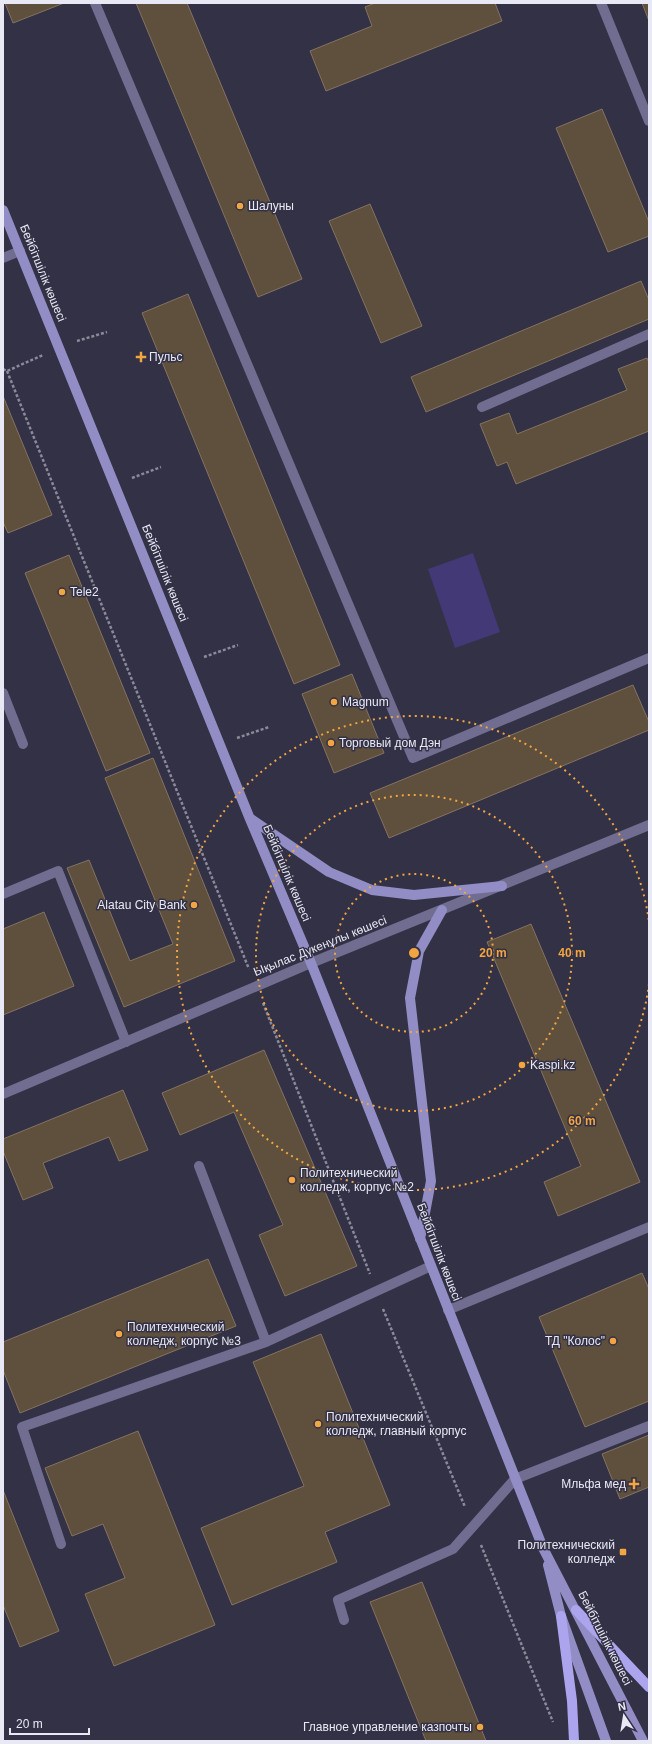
<svg xmlns="http://www.w3.org/2000/svg" width="652" height="1744" font-family="Helvetica,sans-serif">
	<style>
		.green { fill: #433977 }
		.building { fill: #5f4f3d; stroke: #857360 }
		.lines { fill: none; stroke-linecap: round; stroke-linejoin: round }
		.path { stroke: #8b899a; stroke-width: 2.5; stroke-dasharray: 3 2; stroke-linecap: butt }
		.service { stroke: #706d91; stroke-width: 10 }
		.minor { stroke: #706d91; stroke-width: 10 }
		.tertiary { stroke: #706d91; stroke-width: 10 }
		.secondary { stroke: #928dc5; stroke-width: 10 }
		.primary { stroke: #aca5ee; stroke-width: 10 }
		.ring { fill: none; stroke: #f2a540; stroke-width: 2; stroke-dasharray: 2 4 }
		.poi-dot { fill: #f2a540; stroke: #333145; stroke-width: 1.5 }
		.labels { text-anchor: middle; stroke-width: 3; stroke-linejoin: round; paint-order: stroke }
		.poi-label { font-size: 12px; fill: #e9e8f5; stroke: #333145; text-anchor: start }
		.street-label { font-size: 12px; fill: #e9e8f5; stroke: #333145 }
		.centre { fill: #f2a540; stroke: #333145; stroke-width: 2 }
		.ring-label { font-size: 12px; text-anchor: middle; font-weight: bold; fill: #f2a540; stroke: #333145; stroke-width: 3; stroke-linejoin: round; paint-order: stroke }
	</style>
	<rect width="100%" height="100%" fill="#333145"/>
	<path class="green" d="M473,553L500,632L455,648L428,569Z"/>
	<path class="building" d="M5,3H64L13,23Z
		M136,3H187L302,279L258,297Z
		M375,3H495L502,21L326,91L310,51L372,26L365,7Z
		M642,3H649V21Z
		M602,109L649,222V236L608,252L556,128Z
		M370,204L422,326L381,343L329,221Z
		M641,281L649,300V319L426,412L411,377Z
		M188,294L340,665L294,684L142,313Z
		M647,358L649,363V431L516,484L507,462L497,466L480,424L509,413L517,434L627,390L618,369Z
		M3,396L52,515L8,533L3,522Z
		M69,555L150,753L106,771L25,573Z
		M352,674L384,753L334,773L302,694Z
		M633,685L649,722V730L389,838L370,793Z
		M153,758L235,961L124,1007L67,868L89,860L130,961L173,944L105,778Z
		M44,912L74,986L3,1015V929Z
		M531,924L640,1182L558,1216L544,1182L581,1166L487,942Z
		M264,1050L357,1266L285,1296L259,1235L283,1225L234,1112L180,1135L162,1093Z
		M123,1090L148,1150L119,1161L109,1137L43,1163L53,1188L23,1200L3,1151V1139Z
		M208,1259L236,1326L20,1413L3,1370V1342Z
		M642,1273L649,1289V1401L585,1427L539,1317Z
		M321,1334L390,1505L325,1532L337,1562L232,1605L201,1528L304,1486L253,1362Z
		M138,1431L215,1625L114,1666L85,1594L125,1578L103,1524L72,1536L45,1468Z
		M649,1435V1487L620,1499L602,1454Z
		M3,1490L59,1631L20,1647L3,1605Z
		M422,1582L486,1741H426L370,1602Z"/>
	<g class="lines">
		<path class="path" d="M77,341L107,332
			M3,369L7,371L43,355
			M7,371L249,969
			M132,478L161,467
			M204,657L238,645
			M237,738L269,727
			M263,1003L370,1274
			M383,1309L465,1507
			M481,1545L553,1722"/>
		<path class="service" d="M95,3L413,758L649,658
			M601,3L649,121
			M482,407L649,334
			M3,693L23,744
			M3,894L58,871L126,1042
			M199,1166L266,1342
			M448,1310L649,1227
			M61,1544L22,1427L266,1342L431,1266
			M344,1620L338,1600L453,1549L515,1479L649,1426"/>
		<path class="minor" d="M3,258L20,251
			M3,1094L311,963"/>
		<path class="tertiary" d="M311,963L649,825"/>
		<path class="secondary" d="M3,210L250,819L311,963L543,1548L643,1741
			M251,819L329,872L372,890L414,895L502,886
			M420,1239L431,1181L410,998L419,951L442,910
			M548,1565L561,1616L606,1741"/>
		<path class="primary" d="M576,1610L649,1687
			M561,1616L572,1701L574,1741"/>
	</g>
	<g class="ring">
		<circle cx="414" cy="953" r="79"/>
		<circle cx="414" cy="953" r="158"/>
		<path d="M649 984A237 237 0 1 1 649 922"/>
	</g>
	<g class="poi-dot">
		<circle cx="240" cy="206" r="4"/>
		<path d="M139 351h4v4h4v4h-4v4h-4v-4h-4v-4h4z"/>
		<circle cx="62" cy="592" r="4"/>
		<circle cx="334" cy="702" r="4"/>
		<circle cx="331" cy="743" r="4"/>
		<circle cx="194" cy="905" r="4"/>
		<circle cx="522" cy="1065" r="4"/>
		<circle cx="292" cy="1180" r="4"/>
		<circle cx="119" cy="1334" r="4"/>
		<circle cx="613" cy="1341" r="4"/>
		<circle cx="318" cy="1424" r="4"/>
		<path d="M632 1478h4v4h4v4h-4v4h-4v-4h-4v-4h4z"/>
		<rect x="619" y="1548" width="8" height="8" rx="2"/>
		<circle cx="480" cy="1727" r="4"/>
	</g>
	<g class="labels">
		<g class="poi-label">
			<text x="248" y="210">Шалуны</text>
			<text x="149" y="361">Пульс</text>
			<text x="70" y="596">Tele2</text>
			<text x="342" y="706">Magnum</text>
			<text x="339" y="747">Торговый дом Дэн</text>
			<text x="186" y="909" text-anchor="end">Alatau City Bank</text>
			<text x="530" y="1069">Kaspi.kz</text>
			<text x="300" y="1177">Политехнический<tspan x="300" dy="14">колледж, корпус №2</tspan></text>
			<text x="127" y="1331">Политехнический<tspan x="127" dy="14">колледж, корпус №3</tspan></text>
			<text x="605" y="1345" text-anchor="end">ТД "Колос"</text>
			<text x="326" y="1421">Политехнический<tspan x="326" dy="14">колледж, главный корпус</tspan></text>
			<text x="626" y="1488" text-anchor="end">Мльфа мед</text>
			<text x="615" y="1549" text-anchor="end">Политехнический<tspan x="615" dy="14">колледж</tspan></text>
			<text x="472" y="1731" text-anchor="end">Главное управление казпочты</text>
		</g>
		<g class="street-label">
			<text transform="translate(43 273) rotate(68)" y="4">Бейбітшілік көшесі</text>
			<text transform="translate(165 573) rotate(68)" y="4">Бейбітшілік көшесі</text>
			<text transform="translate(287 873) rotate(67)" y="4">Бейбітшілік көшесі</text>
			<text transform="translate(320 946) rotate(-22)" y="4">Ықылас Дүкенұлы көшесі</text>
			<text transform="translate(439 1252) rotate(69)" y="4">Бейбітшілік көшесі</text>
			<text transform="translate(605 1638) rotate(63)" y="4">Бейбітшілік көшесі</text>
		</g>
	</g>
	<circle cx="414" cy="953" r="6" class="centre"/>
	<g class="ring-label">
		<text x="493" y="957">20 m</text>
		<text x="572" y="957">40 m</text>
		<text x="582" y="1125">60 m</text>
	</g>
	<rect width="652" height="1744" fill="none" stroke="#e9e8f5" stroke-width="8"/>
	<g transform="translate(624 1716) rotate(348)" stroke="#333145" stroke-width="3" paint-order="stroke">
	<path d="M0-3L7 15L0 10L-7 15Z" fill="#e9e8f5"/>
	<text y="-6" font-size="11" font-weight="bold" text-anchor="middle" fill="#e9e8f5">N</text>
	</g>
	<path d="M10 1728v6h79v-6" fill="none" stroke="#e9e8f5" stroke-width="2"/>
	<text x="16" y="1728" font-size="12" fill="#e9e8f5" stroke="#333145" stroke-width="3" paint-order="stroke">20 m</text>
</svg>
